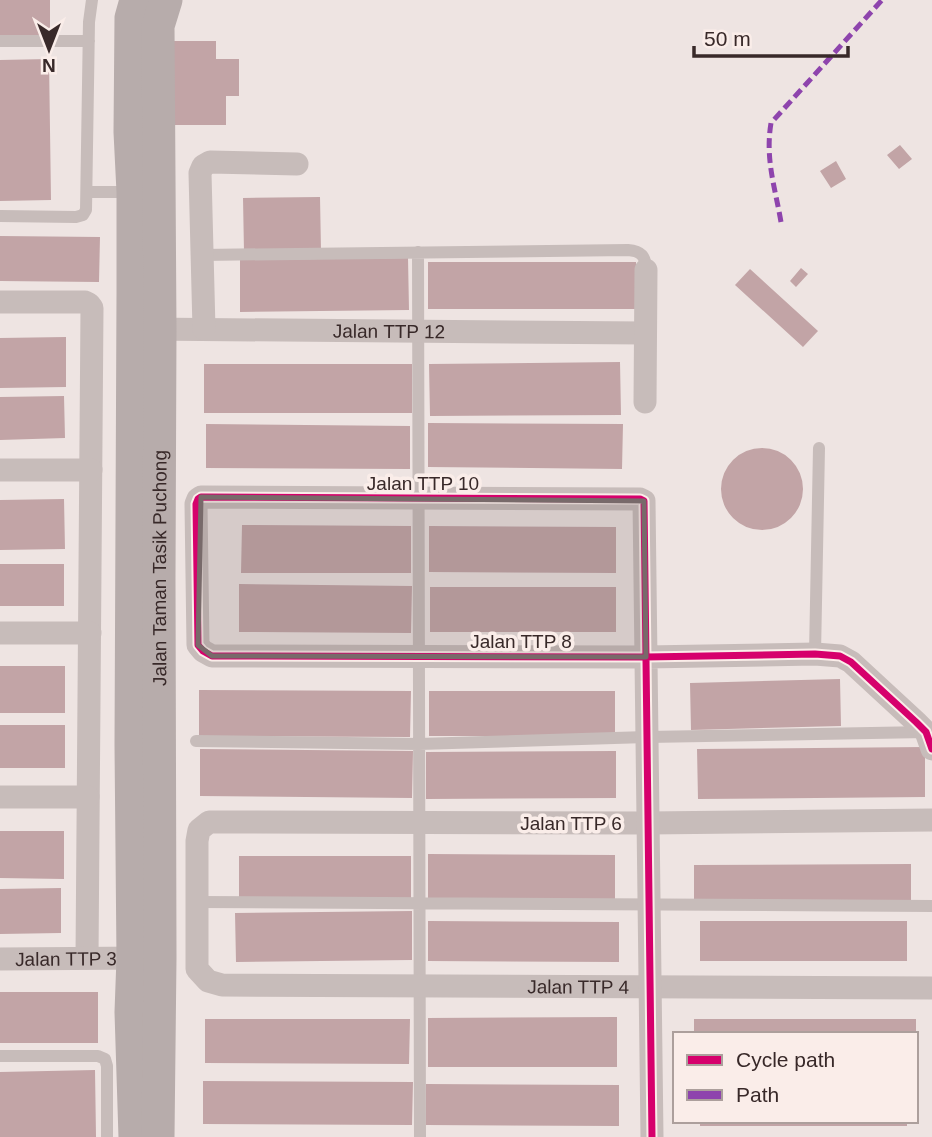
<svg xmlns="http://www.w3.org/2000/svg" width="932" height="1137" font-family="Helvetica,sans-serif">
	<style>
		.building { fill: #c2a4a6 }
		.lines { fill: none; stroke-linecap: round; stroke-linejoin: round }
		.lane { stroke: #c7bcba; stroke-width: 12 }
		.street { stroke: #c7bcba; stroke-width: 23 }
		.secondary { stroke: #b7acab; stroke-width: 33 }
		.quiet { stroke: #8e44ad; stroke-width: 5; stroke-dasharray: 10 5; stroke-linecap: butt }
		.cycleway-casing { stroke: #faede9; stroke-width: 11 }
		.cycleway { stroke: #d6006c; stroke-width: 7 }
		.marked { fill: #786a6a; fill-opacity: 0.2; stroke: #786a6a; stroke-width: 5; stroke-linejoin: round }
		.labels { text-anchor: middle; stroke-width: 7; stroke-linejoin: round; paint-order: stroke }
		.street-label { font-size: 19px; fill: #382929; stroke: #faede9 }
	</style>
	<rect width="100%" height="100%" fill="#eee4e2"/>
	<path class="building" d="M0,0H50V35H0Z
		M173,41H216V59H239V96H226V125H174Z
		M49,59L51,200L0,201V60Z
		M900,145L912,159L899,169L887,155Z
		M836,161L846,179L831,188L820,171Z
		M320,197L321,251L244,252L243,198Z
		M0,236L100,237L99,282L0,281Z
		M408,258L409,310L240,312V260Z
		M428,262H636V309H428Z
		M801,268L808,274L796,287L790,281Z
		M750,269L818,331L803,347L735,285Z
		M66,337V387L0,388V338Z
		M620,362L621,415L430,416L429,364Z
		M204,364H412V413H204Z
		M64,396L65,438L0,440V397Z
		M428,423L623,424L622,469L428,467Z
		M206,424L410,426V469L206,468Z
		M721 489a41 41 0 1 1 82 0a41 41 0 1 1-82 0Z
		M64,499L65,549L0,550V500Z
		M242,525L411,526V573H241Z
		M429,526L616,527V573L429,572Z
		M0,564H64V606H0Z
		M239,584L412,586L411,633L239,632Z
		M430,587H616V632H430Z
		M0,666H65V713H0Z
		M840,679L841,726L691,730L690,683Z
		M199,690L411,691L410,737L199,736Z
		M429,691H615V736H429Z
		M0,725H65V768H0Z
		M925,747V797L698,799L697,749Z
		M200,749L413,751L412,798L200,796Z
		M616,751V798L426,799V752Z
		M0,831H64V879L0,878Z
		M428,854L615,855V900L428,899Z
		M239,856H411V899H239Z
		M911,864V902L694,903V865Z
		M61,888V933L0,934V889Z
		M412,911V960L236,962L235,913Z
		M428,921L619,922V962L428,961Z
		M700,921H907V961H700Z
		M0,992H98V1043H0Z
		M617,1017V1067H428V1018Z
		M205,1019H410L409,1064L205,1063Z
		M694,1019H916V1034H694Z
		M95,1070L96,1137H0V1072Z
		M203,1081L413,1082L412,1125L203,1124Z
		M426,1084L619,1085V1126L426,1125Z
		M700,1121H907V1126H700Z"/>
	<g class="lines">
		<path class="lane" d="M0,41H89
			M87,192H132
			M0,216L76,217L83,215L86,210L89,22L92,0
			M418,252L420,1137
			M202,255L628,250C641,251 646,256 646,270
			M815,654L819,448
			M196,741L419,744L647,737L926,732
			M197,902L932,906
			M0,1056H98L105,1059L107,1066V1137"/>
		<g class="street">
			<path d="M0,302H85L89,304L92,308L87,958"/>
			<path id="s1" d="M146,329L645,333"/>
			<path d="M204,329L200,173L203,166L210,162L297,164"/>
			<path d="M645,402L646,270"/>
			<path d="M0,470H91"/>
			<path d="M0,633H90"/>
			<path d="M0,797H88"/>
			<path id="s2" d="M932,820L648,823L209,822L199,830L197,841V969L208,981L222,985L932,988"/>
			<path id="s3" d="M0,959L147,958"/>
			<path d="M652,1137L644,501L640,499L201,497L198,499L196,504L198,645L203,651L212,656L646,657L815,654L840,656L851,662L916,722L926,732L932,749"/>
		</g>
		<g class="secondary">
			<path d="M135,1137L131,1012L133,958L131,744L133,293V192L130,132L131,18L136,0"/>
			<path id="s4" d="M158,1137L160,958L159,579L160,329L158,26L166,0"/>
		</g>
		<path class="quiet" d="M781,222C775,187 765,159 771,123L882,0"/>
		<defs>
			<path id="cycleway" d="M652,1137L644,501L640,499L201,497L198,499L196,504L198,645L203,651L212,656L646,657L815,654L840,656L851,662L916,722L926,732L932,749"/>
		</defs>
		<use href="#cycleway" class="cycleway-casing"/>
		<use href="#cycleway" class="cycleway"/>
	</g>
	<path class="marked" d="M201,497L644,501L646,657L212,656L198,645Z"/>
	<g class="labels">
		<g class="street-label">
			<text dy="7" stroke="none"><textPath href="#s1" startOffset="243">Jalan TTP 12</textPath></text>
			<text x="423" y="490">Jalan TTP 10</text>
			<text dy="7" stroke="none"><textPath href="#s4" startOffset="569">Jalan Taman Tasik Puchong</textPath></text>
			<text x="521" y="648">Jalan TTP 8</text>
			<text x="571" y="830">Jalan TTP 6</text>
			<text dy="7" stroke="none"><textPath href="#s3" startOffset="66">Jalan TTP 3</textPath></text>
			<text dy="7" stroke="none"><textPath href="#s2" startOffset="1262">Jalan TTP 4</textPath></text>
		</g>
	</g>
	<rect x="673" y="1032" width="245" height="91" fill="#faede9" stroke="#ac9f9c" stroke-width="2"/>
	<rect x="687" y="1055" width="35" height="10" fill="#d6006c" stroke="#ac9f9c" stroke-width="2"/>
	<text x="736" y="1067" font-size="21" fill="#382929">Cycle path</text>
	<rect x="687" y="1090" width="35" height="10" fill="#8e44ad" stroke="#ac9f9c" stroke-width="2"/>
	<text x="736" y="1102" font-size="21" fill="#382929">Path</text>
	<g transform="translate(49 49) rotate(180)" stroke="#faede9" stroke-width="5" paint-order="stroke">
	<path d="M0-5L12 26L0 18L-12 26Z" fill="#382929"/>
	<text y="-10" font-size="19" font-weight="bold" text-anchor="middle" fill="#382929">N</text>
	</g>
	<path d="M694 46v10h154v-10" fill="none" stroke="#382929" stroke-width="3.5"/>
	<text x="704" y="46" font-size="21" fill="#382929" stroke="#faede9" stroke-width="5" paint-order="stroke">50 m</text>
</svg>
